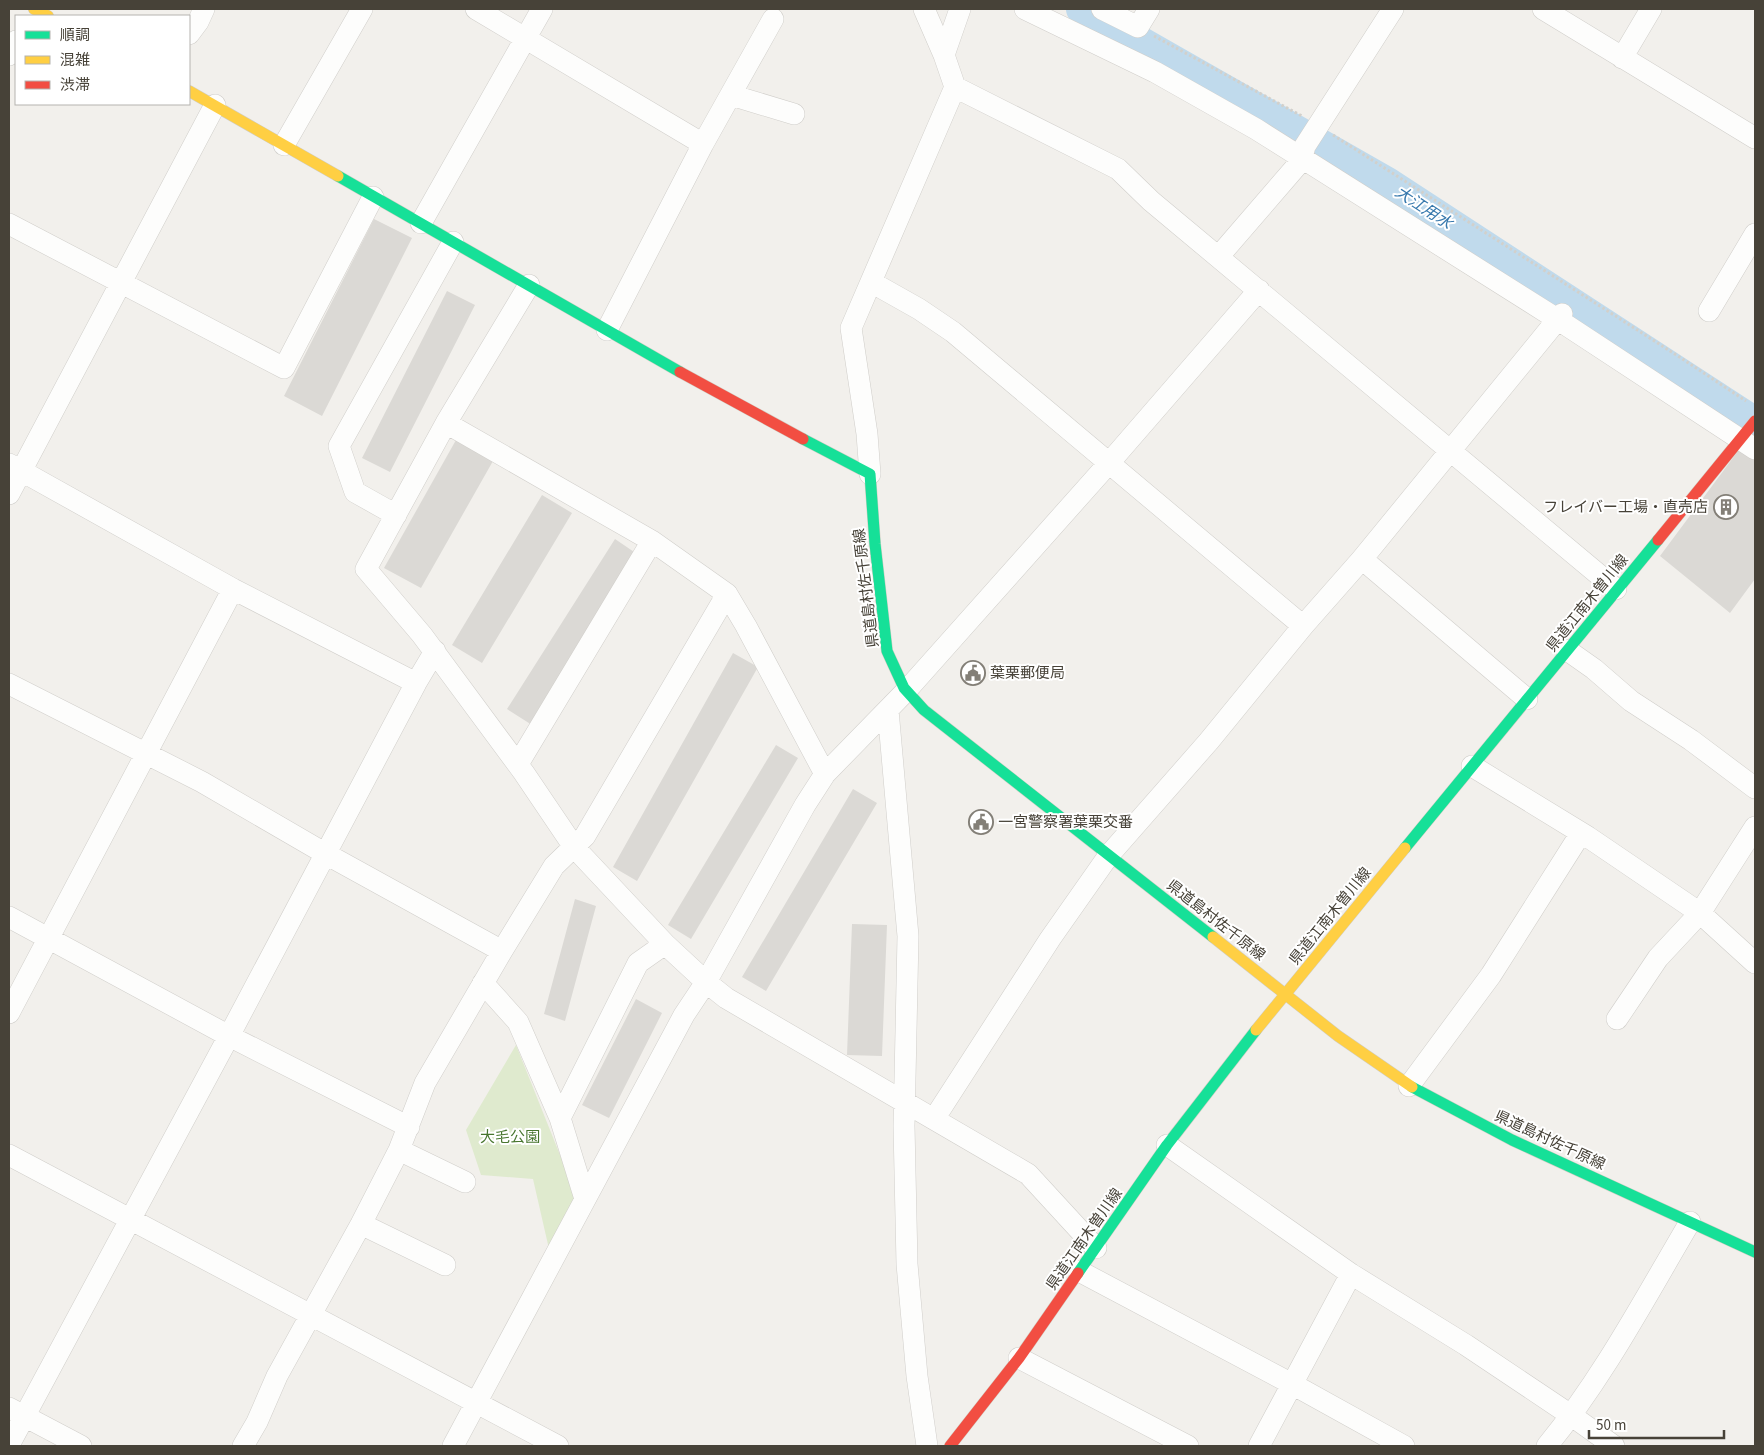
<svg xmlns="http://www.w3.org/2000/svg" width="1764" height="1455" font-family="'Source Sans 3','Noto Sans JP',sans-serif">
	<style>
		.green { fill: #dfeace }
		.lines { fill: none; stroke-linecap: round; stroke-linejoin: round }
		.river { stroke: #c0daec; stroke-width: 32 }
		.building { fill: #dbd9d5 }
		.street-casing { stroke: #d0ceca; stroke-width: 22 }
		.fast-casing { stroke: #d0cdc3; stroke-width: 12 }
		.slow-casing { stroke: #d0cdc3; stroke-width: 12 }
		.jam-casing { stroke: #d0cdc3; stroke-width: 12 }
		.path { stroke: #d2d0cb; stroke-width: 3; stroke-dasharray: 2.5 2.5; stroke-linecap: butt }
		.street { stroke: #fdfdfc; stroke-width: 21 }
		.fast { stroke: #16e098; stroke-width: 11 }
		.slow { stroke: #ffcf43; stroke-width: 11 }
		.jam { stroke: #f24e42; stroke-width: 11 }
		.labels { text-anchor: middle; stroke-width: 4; stroke-linejoin: round; paint-order: stroke }
		.poi-label { font-size: 15px; fill: #474238; stroke: #fff; text-anchor: start }
		.street-label { font-size: 15px; fill: #474238; stroke: #fff }
		.park-label { font-size: 15px; fill: #48762f; stroke: #fff }
		.water-label { font-size: 16px; font-style: italic; fill: #3879ad; stroke: #fff }
	</style>
	<rect width="100%" height="100%" fill="#f2f0ec"/>
	<path class="green" d="M516,1045L578,1200L549,1249L533,1179L481,1175L466,1130Z"/>
	<g class="lines">
		<path class="river" d="M1082,9L1387,183L1755,423"/>
	</g>
	<path class="building" d="M374,219L412,238L322,416L284,396Z
		M447,291L475,305L390,472L362,458Z
		M456,440L493,461L421,588L384,568Z
		M1741,447L1755,457V579L1730,613L1660,556Z
		M542,495L572,513L482,663L452,645Z
		M615,539L640,556L532,725L507,709Z
		M733,653L758,667L637,881L613,867Z
		M776,745L798,758L691,939L668,925Z
		M853,789L877,803L766,991L742,977Z
		M575,899L596,906L565,1021L544,1014Z
		M852,924L887,925L882,1056L847,1055Z
		M636,999L662,1013L609,1118L582,1105Z"/>
	<g class="lines">
		<defs>
			<path id="street" d="M476,9L703,144
				M924,9L944,55L955,87L1118,169L1151,201L1616,589
				M1025,9L1155,72L1256,129L1557,319L1755,449
				M1102,9L1138,27L1149,9
				M1543,9L1755,138
				M189,34L198,22L204,9
				M9,55L16,41
				M944,55L960,9
				M1622,58L1651,9
				M731,95L794,114
				M284,145L362,9
				M421,223L542,9
				M9,224L284,368L373,197
				M1219,256L1301,161L1305,146L1393,9
				M871,282L919,309L953,332L1303,626
				M529,285L446,423L652,541L727,594L746,626L825,774
				M1709,311L1755,234
				M607,330L703,144L773,19
				M446,423L366,569L422,635L524,773L574,847L665,944L706,982L726,998L1028,1174L1096,1248
				M9,464L233,589L416,683
				M870,474L867,434L851,328L955,87
				M9,494L215,105
				M396,515L355,492L339,446L453,242
				M1362,559L1527,699
				M1567,650L1594,669L1631,701L1691,740L1755,788
				M9,684L202,782L326,854L502,951
				M888,710L908,936L904,1126L907,1264L917,1376L927,1446
				M518,764L652,541
				M1472,766L1588,837L1700,913L1755,963
				M9,917L229,1036L409,1127
				M483,983L518,1022L560,1118L585,1199
				M9,1013L233,589
				M1617,1019L1658,958L1700,913L1755,827
				M1409,1086L1491,975L1581,833
				M560,1118L638,963L665,944
				M934,1119L1050,939L1109,855L1209,741L1303,626L1362,559L1562,314
				M1167,1145L1351,1274L1466,1345L1572,1416L1614,1446
				M399,1150L465,1182
				M9,1155L558,1446
				M361,1224L445,1265
				M1079,1271L1292,1384L1404,1446
				M1019,1358L1188,1446
				M9,1408L81,1446
				M9,1445L229,1036L416,683L435,651
				M243,1446L257,1422L277,1376L361,1224L399,1150L425,1083L502,951L554,866L585,836L727,594
				M453,1446L684,1015L706,982L805,805L825,774L906,691L1109,463L1259,290
				M1259,1446L1351,1274
				M1547,1446C1603,1378 1645,1298 1690,1222"/>
			<path id="fast" d="M338,176L680,372
				M803,439L870,474L875,544L887,651L904,688L924,710L1213,937
				M1405,848L1658,540
				M1412,1087L1512,1140L1755,1252
				M1078,1273L1167,1145L1256,1030"/>
			<path id="slow" d="M34,9L48,16
				M189,91L338,176
				M1213,937L1338,1036L1412,1087
				M1256,1030L1405,848"/>
			<path id="jam" d="M680,372L803,439
				M1658,540L1755,421
				M950,1446L1019,1358L1078,1273"/>
		</defs>
		<use href="#street" class="street-casing"/>
		<use href="#fast" class="fast-casing"/>
		<use href="#slow" class="slow-casing"/>
		<use href="#jam" class="jam-casing"/>
		<path class="path" d="M1154,36L1302,116
			M1333,135L1681,358L1746,401"/>
		<use href="#street" class="street"/>
		<use href="#fast" class="fast"/>
		<use href="#slow" class="slow"/>
		<use href="#jam" class="jam"/>
	</g>
	<defs>
		<symbol id="building-ring" viewBox="-11 -11 22 22"><circle r="9.5" fill="#fff" stroke="#837f77" stroke-width="1.5"/><path d="M-4-6H4V6H1V3H-1V6H-4ZM-2.5-4.3h1.7v1.8h-1.7ZM.8-4.3h1.7v1.8H.8ZM-2.5-1h1.7V.8h-1.7ZM.8-1h1.7V.8H.8Z" fill="#837f77"/></symbol>
		<symbol id="civic-ring" viewBox="-11 -11 22 22"><circle r="9.5" fill="#fff" stroke="#837f77" stroke-width="1.5"/><path d="M-.6-6.5H3V-4.5H.6V-3L4-1V1h2V6H-6V1h2V-1L-.6-3ZM-1.2 2.5V6h2.4V2.5Z" fill="#837f77"/></symbol>
	</defs>
	<g fill-rule="evenodd">
		<use href="#building-ring" x="1712" y="493" width="28" height="28"/>
		<use href="#civic-ring" x="959" y="659" width="28" height="28"/>
		<use href="#civic-ring" x="967" y="808" width="28" height="28"/>
	</g>
	<g class="labels">
		<g class="poi-label">
			<text x="1708" y="512" text-anchor="end">フレイバー工場・直売店</text>
			<text x="990" y="678">葉栗郵便局</text>
			<text x="998" y="827">一宮警察署葉栗交番</text>
		</g>
		<g class="street-label">
			<text transform="translate(866 588) rotate(-97)" y="5">県道島村佐千原線</text>
			<text transform="translate(1587 603) rotate(-51)" y="5">県道江南木曽川線</text>
			<text transform="translate(1330 916) rotate(-51)" y="5">県道江南木曽川線</text>
			<text transform="translate(1216 920) rotate(38)" y="5">県道島村佐千原線</text>
			<text transform="translate(1550 1140) rotate(25)" y="5">県道島村佐千原線</text>
			<text transform="translate(1084 1239) rotate(-55)" y="5">県道江南木曽川線</text>
		</g>
		<g class="park-label">
			<text x="510" y="1142">大毛公園</text>
		</g>
		<g class="water-label">
			<text transform="translate(1424 207) rotate(33)" y="6">大江用水</text>
		</g>
	</g>
	<rect width="1764" height="1455" fill="none" stroke="#474238" stroke-width="20"/>
	<rect x="15" y="15" width="175" height="90" fill="#ffffff" stroke="#b5b3af"/>
	<rect x="25" y="31" width="25" height="8" fill="#16e098" stroke="#b5b3af"/>
	<text x="60" y="40" font-size="15" fill="#474238">順調</text>
	<rect x="25" y="56" width="25" height="8" fill="#ffcf43" stroke="#b5b3af"/>
	<text x="60" y="65" font-size="15" fill="#474238">混雑</text>
	<rect x="25" y="81" width="25" height="8" fill="#f24e42" stroke="#b5b3af"/>
	<text x="60" y="90" font-size="15" fill="#474238">渋滞</text>
	<path d="M1589 1430v8h135v-8" fill="none" stroke="#474238" stroke-width="2.5"/>
	<text x="1596" y="1430" font-size="15" fill="#474238" stroke="#ffffff" stroke-width="4" paint-order="stroke">50 m</text>
</svg>
